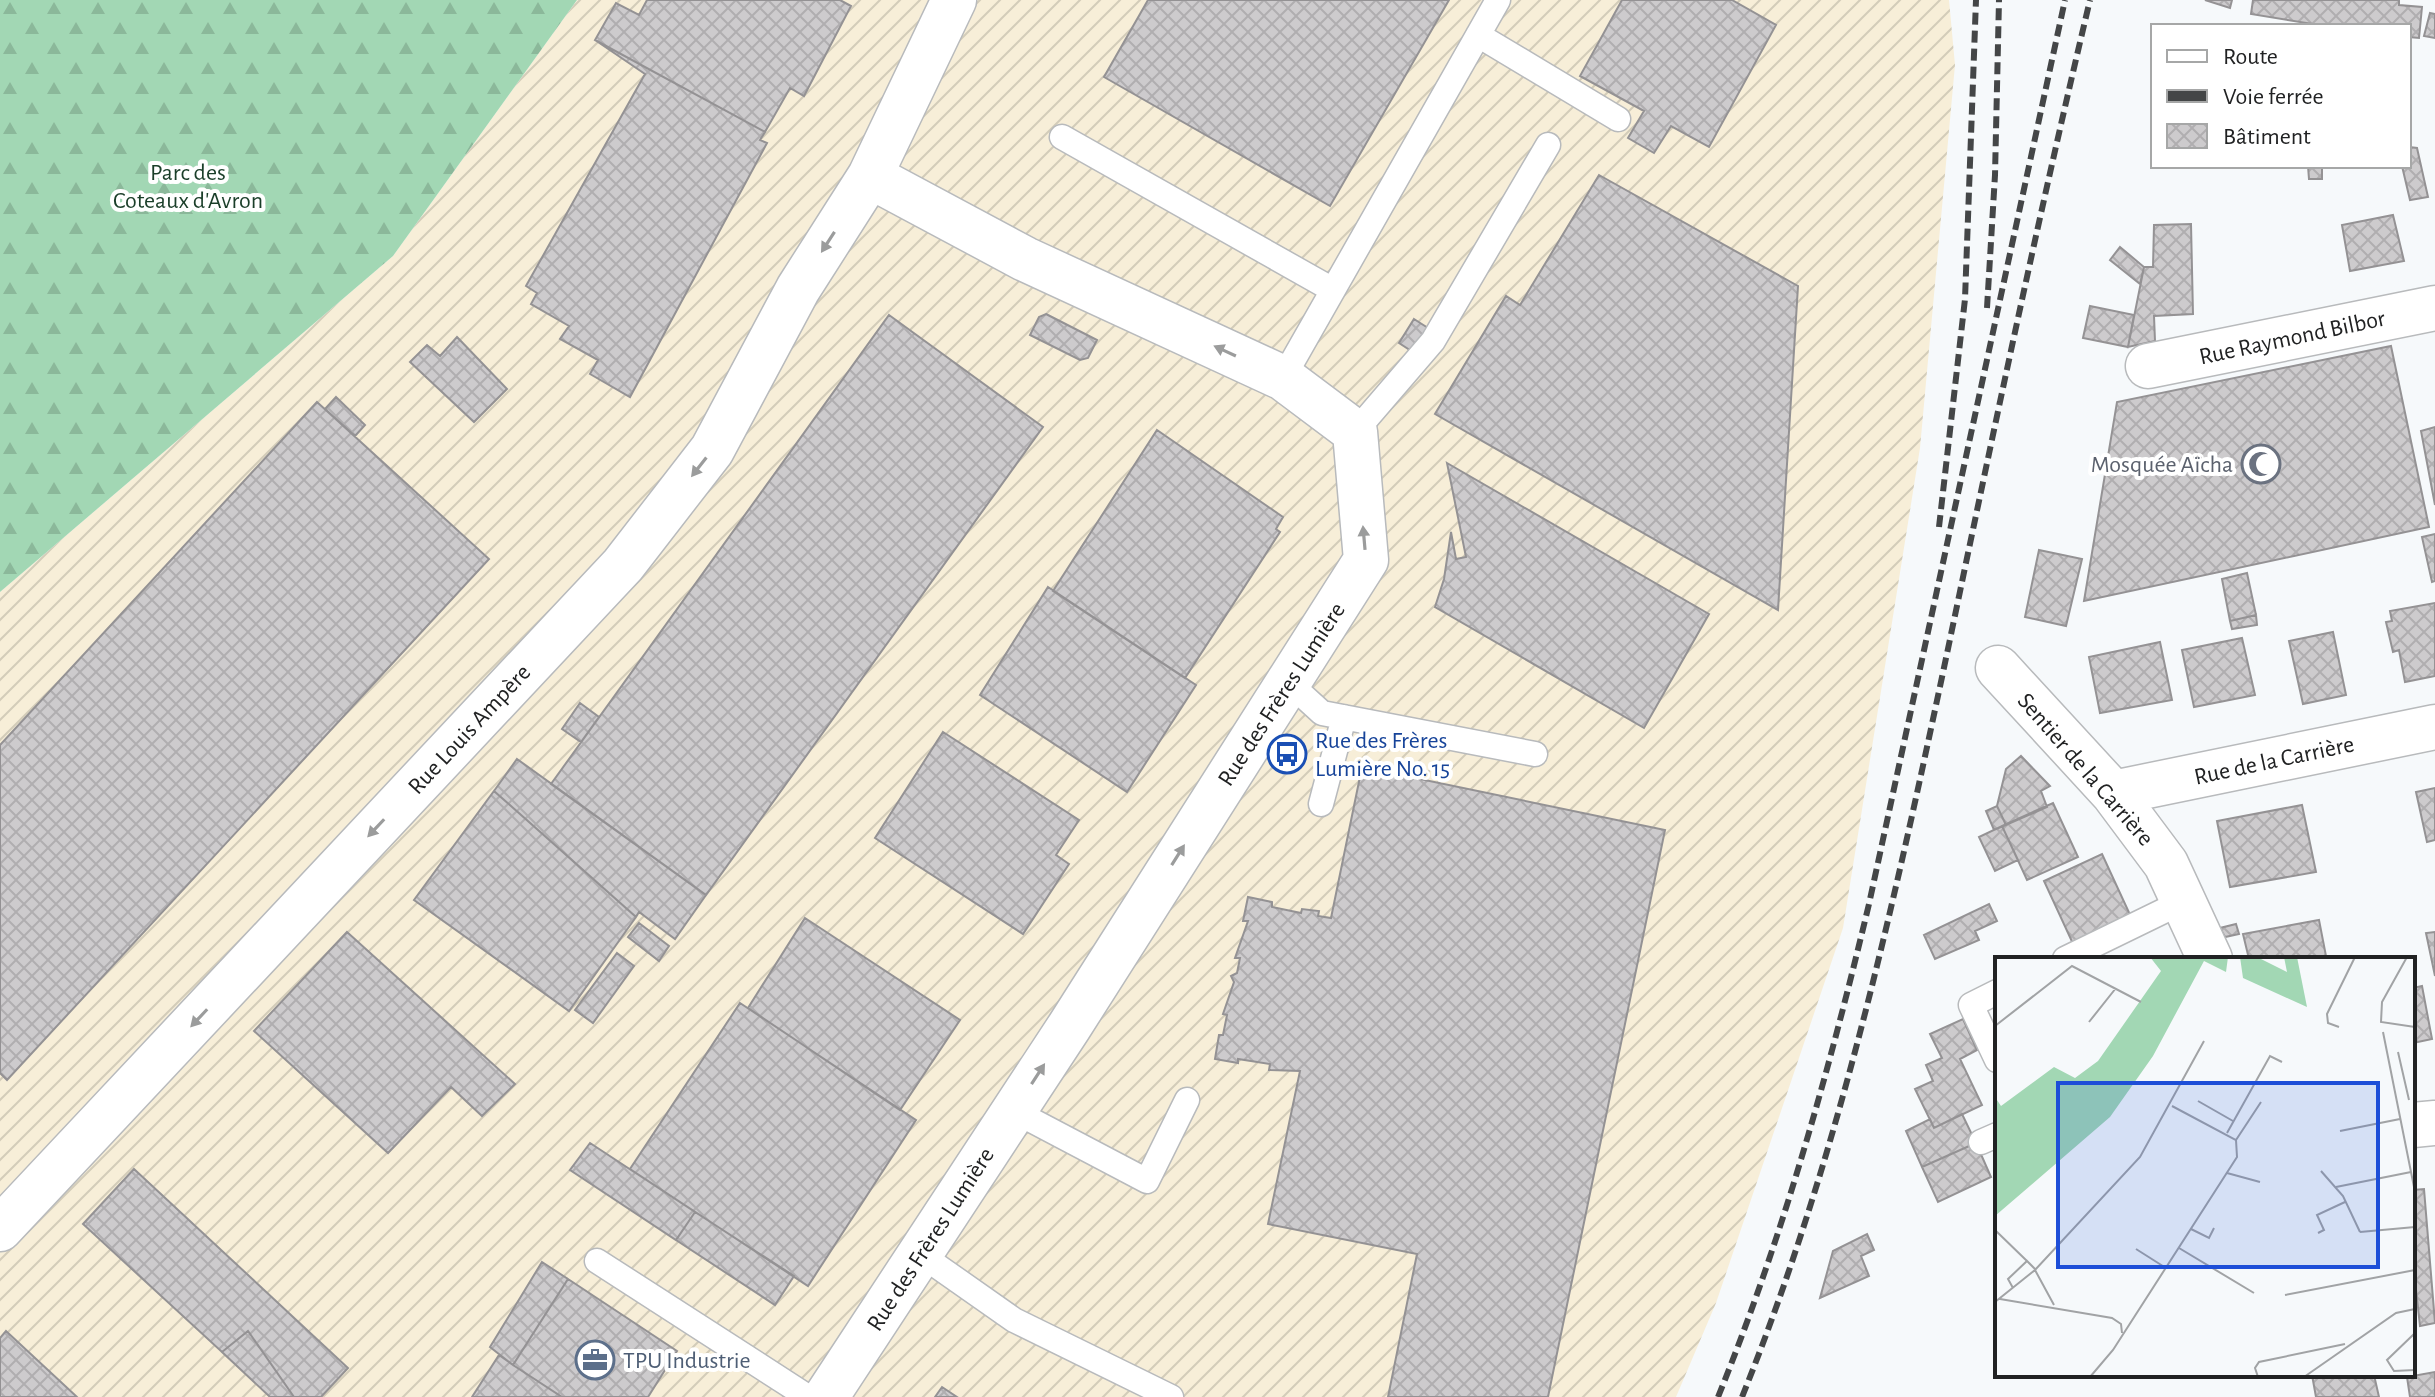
<svg xmlns="http://www.w3.org/2000/svg" width="2435" height="1397" font-family="'Alegreya Sans',sans-serif">
	<style>
		.industrial { fill: url(#industrial-furrows) }
		.forest { fill: url(#forest-firs) }
		.building { fill: url(#building-cross-hatch); stroke: #949294; stroke-width: 2 }
		.lines { fill: none; stroke-linecap: round; stroke-linejoin: round }
		.lane-casing { stroke: #b8babc; stroke-width: 27 }
		.street-casing { stroke: #b8babc; stroke-width: 47 }
		.lane { stroke: #fff; stroke-width: 24 }
		.street { stroke: #fff; stroke-width: 44 }
		.rail { stroke: #444647; stroke-width: 6; stroke-dasharray: 12 6; stroke-linecap: butt }
		.oneway { fill: #9b9c9c }
		.labels { text-anchor: middle; stroke-width: 8; stroke-linejoin: round; paint-order: stroke }
		.park-label { font-size: 24px; fill: #1a3e29; stroke: #fff }
		.street-label { font-size: 24px; fill: #212223; stroke: #fff }
		.worship-label { font-size: 24px; fill: #5b616d; stroke: #fff; text-anchor: end }
		.transit-label { font-size: 24px; fill: #164399; stroke: #fff; text-anchor: start }
		.service-label { font-size: 24px; fill: #4e5e75; stroke: #fff; text-anchor: start }
		.inset-road { fill: none; stroke: #a1a3a5; stroke-width: 2 }
		.view { fill: #1d4ed8; fill-opacity: 0.15; stroke: #1d4ed8; stroke-width: 4 }
		.inset-edge { fill: none; stroke: #212223; stroke-width: 4 }
	</style>
	<defs>
		<pattern id="industrial-furrows" width="10" height="10" patternUnits="userSpaceOnUse" patternTransform="scale(2)"><rect width="10" height="10" fill="#f7eed8"/><path d="M-1 1l2-2M0 10L10 0M9 11l2-2" fill="none" stroke="#d3ccb9"/></pattern>
		<pattern id="forest-firs" width="22" height="20" patternUnits="userSpaceOnUse" patternTransform="scale(2)"><rect width="22" height="20" fill="#a2d7b4"/><path d="M5 1l3.5 6h-7zM16 11l3.5 6h-7z" fill="#8bb89a"/></pattern>
		<pattern id="building-cross-hatch" width="8" height="8" patternUnits="userSpaceOnUse" patternTransform="scale(2)"><rect width="8" height="8" fill="#cdcbcd"/><path d="M0 0l8 8M0 8l8-8" fill="none" stroke="#b0aeb0"/></pattern>
	</defs>
	<rect width="100%" height="100%" fill="#f6f9fb"/>
	<path class="industrial" d="M577,0H1949L1955,65L1920,448L1843,928L1716,1303L1676,1397H0V592L393,256Z"/>
	<path class="forest" d="M0,0H577L393,256L0,592Z"/>
	<path class="building" d="M647,0H840L851,6L804,96L790,88L765,132L595,40L616,3L639,15Z
		M1148,0H1449L1330,206L1104,77Z
		M1622,0H1732L1776,25L1709,147L1671,126L1654,153L1628,138L1644,111L1580,76Z
		M2205,0H2232L2230,8Z
		M2253,0H2399V5L2422,7L2419,38L2409,37V26H2325L2251,14Z
		M2430,13L2435,14V38L2424,36Z
		M595,40L765,132L760,140L767,143L630,397L590,374L598,360L560,339L569,326L531,304L537,293L526,286L645,74Z
		M2409,147L2417,148L2428,197L2410,200L2402,166H2409Z
		M2308,166H2322V179H2309Z
		M1599,175L1798,286L1778,610L1435,414L1506,296L1520,305Z
		M2393,215L2404,261L2350,271L2342,225Z
		M2191,224L2193,314L2154,316L2155,341L2128,347L2144,267H2153L2154,225Z
		M2120,247L2144,267L2140,284L2110,260Z
		M2090,306L2134,315L2128,347L2083,338Z
		M1046,314L1097,340L1088,358L1080,360L1030,335L1039,317Z
		M889,315L1043,427L706,895L551,784Z
		M1414,319L1428,328L1413,352L1399,343Z
		M457,337L507,389L474,422L410,362L427,345L440,356Z
		M2391,346L2429,527L2084,601L2117,402Z
		M336,397L365,425L355,436L325,409Z
		M317,402L489,559L7,1080L0,1073V745Z
		M2435,427V505L2421,431Z
		M1157,430L1283,517L1276,529L1280,532L1185,678L1053,591Z
		M1447,463L1709,614L1644,728L1435,607L1444,579L1451,532L1456,559L1466,557Z
		M2435,534V581L2432,582L2422,537Z
		M2039,550L2082,559L2066,626L2025,617Z
		M2247,573L2256,615L2230,621L2222,579Z
		M1048,587L1196,685L1127,792L980,695Z
		M2435,603V676L2405,682L2399,650L2393,652L2386,622L2392,621L2390,611Z
		M2256,615L2257,625L2232,629L2230,621Z
		M2333,632L2346,695L2303,704L2289,641Z
		M2242,638L2255,695L2194,707L2182,650Z
		M2160,642L2172,700L2100,713L2089,657Z
		M580,703L599,717L581,742L562,729Z
		M943,732L1079,820L1056,855L1069,864L1023,934L875,838Z
		M2021,756L2050,786L2041,791L2047,807L2006,825L1997,806L2006,769Z
		M517,759L706,895L675,939L639,912L636,917L494,791Z
		M1362,767L1665,830L1548,1397H1388L1417,1254L1268,1224L1300,1071L1269,1070L1270,1064L1238,1059V1063L1215,1059L1219,1035H1223L1227,1015L1223,1014L1234,982L1231,976L1237,973L1240,958H1235L1248,921H1243L1248,897L1272,902V907L1301,913L1302,909L1319,911L1318,916L1331,918Z
		M2435,788V840L2427,842L2416,792Z
		M494,791L636,917L569,1011L414,900Z
		M2053,803L2078,857L2027,880L2002,826Z
		M2302,805L2316,872L2230,887L2217,821Z
		M1997,806L2006,825L1994,830L1986,811Z
		M2002,826L2018,860L1995,871L1979,837Z
		M2102,854L2132,919L2074,946L2044,881Z
		M1989,904L1997,921L1975,931L1979,940L1935,959L1924,935Z
		M805,918L960,1020L900,1110L748,1008Z
		M2319,920L2326,956L2249,959L2243,934Z
		M639,923L669,946L659,961L628,937Z
		M2236,924L2239,934L2225,937L2220,928Z
		M347,932L515,1084L482,1116L451,1087L388,1153L254,1031Z
		M2435,932V976L2426,933Z
		M617,953L634,966L593,1023L575,1010Z
		M2422,986L2432,1039L2413,1043V988Z
		M740,1003L916,1120L808,1286L630,1169Z
		M1963,1019L1977,1050L1960,1059L1982,1105L1934,1128L1915,1089L1933,1081L1926,1065L1942,1058L1930,1034Z
		M1962,1114L1976,1143L1922,1167L1906,1131L1930,1119L1934,1128Z
		M590,1143L695,1212L676,1240L570,1170Z
		M1976,1143L1991,1177L1938,1202L1922,1167Z
		M134,1169L348,1368L321,1397H294L248,1331L222,1352L83,1224Z
		M2424,1189L2435,1323L2420,1326L2413,1262V1190Z
		M695,1212L794,1276L775,1305L676,1240Z
		M1867,1234L1874,1250L1861,1256L1869,1276L1820,1298L1833,1251Z
		M542,1262L568,1279L513,1365L490,1347Z
		M568,1279L677,1351L648,1397H562L513,1365Z
		M6,1331L77,1397H0V1338Z
		M248,1331L294,1397H270L222,1352Z
		M499,1355L513,1365L562,1397H472Z
		M2435,1372V1397H2410L2407,1377Z
		M2312,1375H2374L2379,1397H2316Z
		M942,1387L957,1397H935Z"/>
	<g class="lines">
		<defs>
			<path id="lane" d="M1478,35L1618,119
				M1062,137L1333,290
				M1283,378L1498,0
				M1355,432L1433,341L1548,145
				M1288,682L1322,713L1535,754
				M1321,804L1344,717
				M2065,959L2182,902
				M1997,992L1971,1005L1997,1060
				M1014,1111L1147,1181L1187,1100
				M1981,1142L1997,1135
				M920,1254L1014,1320L1171,1397
				M597,1261L808,1397"/>
			<path id="street" d="M2148,366L2435,308
				M1998,668L2113,793L2166,864L2210,959
				M2113,793L2435,727
				M2413,1125L2435,1123
				M0,1229L623,565L712,450L798,289L870,176L954,0
				M826,1397L1069,1027L1366,560L1355,432L1283,378L1025,259L870,176"/>
		</defs>
		<use href="#lane" class="lane-casing"/>
		<use href="#street" class="street-casing"/>
		<use href="#lane" class="lane"/>
		<use href="#street" class="street"/>
		<path class="rail" d="M1987,308L1995,175L1999,0
			M1939,527L1965,299L1976,0
			M1718,1397C1783,1237 1829,1071 1869,904L2065,0
			M1742,1397C1840,1154 1895,899 1949,644C1994,429 2039,214 2090,0"/>
	</g>
	<defs><path id="oneway-solid" d="M-6-.8H1V-3.2L6.5 0L1 3.2V.8H-6Z" transform="scale(2)"/></defs>
	<g class="oneway">
		<use href="#oneway-solid" transform="translate(828 242) rotate(123)"/>
		<use href="#oneway-solid" transform="translate(1225 351) rotate(-155)"/>
		<use href="#oneway-solid" transform="translate(699 467) rotate(128)"/>
		<use href="#oneway-solid" transform="translate(1364 538) rotate(-95)"/>
		<use href="#oneway-solid" transform="translate(376 828) rotate(133)"/>
		<use href="#oneway-solid" transform="translate(1178 855) rotate(-58)"/>
		<use href="#oneway-solid" transform="translate(199 1018) rotate(133)"/>
		<use href="#oneway-solid" transform="translate(1038 1074) rotate(-57)"/>
	</g>
	<defs>
		<symbol id="mosque-ring" viewBox="-11 -11 22 22"><circle r="9.5" fill="#fff" stroke="#6b7280" stroke-width="1.5"/><path d="M3.5-4.9A6 6 0 1 0 3.5 4.9A5 5 0 1 1 3.5-4.9Z" fill="#6b7280"/></symbol>
		<symbol id="bus-ring" viewBox="-11 -11 22 22"><circle r="9.5" fill="#fff" stroke="#1a4fb4" stroke-width="1.5"/><path d="M-5-6H5V4H4V6H2V4H-2V6H-4V4H-5ZM-3.5-4V0h7V-4ZM-3.5 1.2v1.5H-2V1.2ZM2 1.2v1.5H3.5V1.2Z" fill="#1a4fb4"/></symbol>
		<symbol id="office-ring" viewBox="-11 -11 22 22"><circle r="9.5" fill="#fff" stroke="#5c6f8a" stroke-width="1.5"/><path d="M-6-3h4V-5.5h4V-3h4V5H-6ZM-1-4.5V-3h2v-1.5ZM-6 0V1H6V0Z" fill="#5c6f8a"/></symbol>
	</defs>
	<g fill-rule="evenodd">
		<use href="#mosque-ring" x="2239" y="442" width="44" height="44"/>
		<use href="#bus-ring" x="1265" y="732" width="44" height="44"/>
		<use href="#office-ring" x="573" y="1338" width="44" height="44"/>
	</g>
	<g class="labels">
		<g class="park-label">
			<text x="188" y="180">Parc des<tspan x="188" dy="28">Coteaux d'Avron</tspan></text>
		</g>
		<g class="street-label">
			<text transform="translate(2292 337) rotate(-12)" y="8">Rue Raymond Bilbor</text>
			<text transform="translate(1281 694) rotate(-57)" y="8">Rue des Frères Lumière</text>
			<text transform="translate(469 729) rotate(-47)" y="8">Rue Louis Ampère</text>
			<text transform="translate(2274 760) rotate(-12)" y="8">Rue de la Carrière</text>
			<text transform="translate(2086 769) rotate(49)" y="8">Sentier de la Carrière</text>
			<text transform="translate(930 1239) rotate(-57)" y="8">Rue des Frères Lumière</text>
		</g>
		<g class="worship-label">
			<text x="2233" y="472">Mosquée Aïcha</text>
		</g>
		<g class="transit-label">
			<text x="1315" y="748">Rue des Frères<tspan x="1315" dy="28">Lumière No. 15</tspan></text>
		</g>
		<g class="service-label">
			<text x="623" y="1368">TPU Industrie</text>
		</g>
	</g>
	<g transform="translate(1995 957)">
		<rect width="420" height="420" fill="#f6f9fb"/>
		<path d="M155,0H233L231,15L209,4L158,99L115,160L0,259V140L6,149L59,110L80,121L103,104L166,14ZM245,0H262L292,15L289,0H302L312,50L248,21Z" fill="#a2d7b4"/>
		<path class="inset-road" d="M412,0L387,45L386,65L420,70M94,65L121,31M0,69L77,9L146,45M344,70L333,66L332,57L360,0M388,75L420,235M403,95L414,143M203,144L238,164M345,174L405,162M232,176L275,99L287,105M241,183L266,145M326,214L348,239L365,275M232,216L265,225M341,230L416,215M196,272L214,281L219,271M0,273L32,304M365,275L420,270M323,276L329,273L322,258L350,245M184,291L259,336M141,292L171,311M40,313L59,348M18,331L13,322L32,304L40,312M290,338L420,313M5,342L117,361L126,367L127,376M0,345L40,313L145,200L209,84M420,376L392,403L399,414L420,413M95,420L118,393L242,200L241,183L177,149M263,420L260,411L264,405L350,387M309,420L401,356L420,352"/>
		<path class="view" d="M63,126H383V310H63Z"/>
		<rect width="420" height="420" class="inset-edge"/>
	</g>
	<rect x="2151" y="24" width="260" height="144" fill="#ffffff" stroke="#a6a7a7" stroke-width="2"/>
	<rect x="2167" y="50" width="40" height="12" fill="#ffffff" stroke="#a6a7a7" stroke-width="2"/>
	<text x="2223" y="64" font-size="24" fill="#212223">Route</text>
	<rect x="2167" y="90" width="40" height="12" fill="#444647" stroke="#a6a7a7" stroke-width="2"/>
	<text x="2223" y="104" font-size="24" fill="#212223">Voie ferrée</text>
	<rect x="2167" y="124" width="40" height="24" fill="url(#building-cross-hatch)" stroke="#a6a7a7" stroke-width="2"/>
	<text x="2223" y="144" font-size="24" fill="#212223">Bâtiment</text>
</svg>
